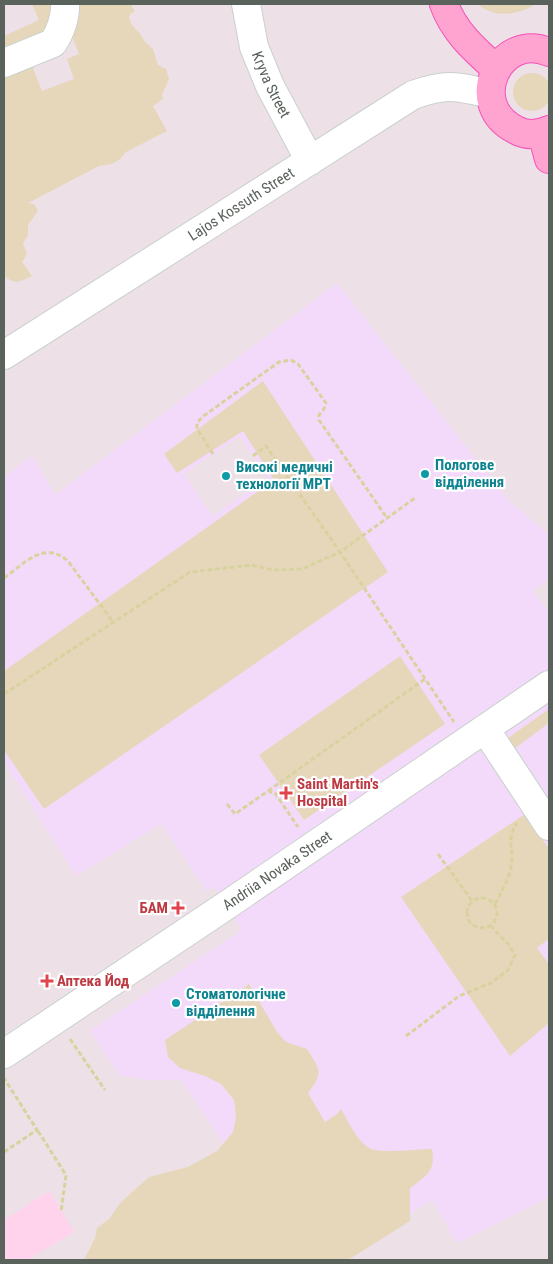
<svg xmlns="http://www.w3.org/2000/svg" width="553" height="1264" font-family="'Roboto Condensed',sans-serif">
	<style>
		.commercial { fill: #ffd3ec }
		.medical { fill: #f3dafb; fill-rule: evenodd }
		.green { fill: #e6d7bb }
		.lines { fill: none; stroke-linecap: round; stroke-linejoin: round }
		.minor-casing { stroke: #c9d1cc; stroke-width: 30 }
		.major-casing { stroke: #f551b7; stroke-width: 30 }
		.path { stroke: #d8d39e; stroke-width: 3; stroke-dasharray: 5 2.5; stroke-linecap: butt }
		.minor { stroke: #fff; stroke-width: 28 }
		.major { stroke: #ffa3d1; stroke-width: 28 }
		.culture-dot { fill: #0f9aa8; stroke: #fff; stroke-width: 2 }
		.health-dot { fill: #e0444e; stroke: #fff; stroke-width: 2 }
		.labels { text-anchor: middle; stroke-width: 4.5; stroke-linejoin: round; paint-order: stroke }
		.street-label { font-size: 15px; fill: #59625b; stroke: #fff }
		.culture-label { font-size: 15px; font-weight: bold; fill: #0d838f; stroke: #fff; text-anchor: start }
		.health-label { font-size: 15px; font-weight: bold; fill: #be3a42; stroke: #fff; text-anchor: start }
	</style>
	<rect width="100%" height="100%" fill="#ede0e7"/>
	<path class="commercial" d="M49,1191L74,1232L27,1260H4V1220Z"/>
	<path class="medical" d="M337,283L509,501L549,535V579L533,591L549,613V1197L457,1243L432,1200L337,1260H226L231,1155L181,1080H151L120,1076L90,1031L242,930L214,887L207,891L161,824L76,876L4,762V476L32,456L55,495ZM240,436L268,478L212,516L184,474Z"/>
	<path class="green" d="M32,4H58L53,27L4,47V36L39,20Z
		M72,4H131L135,12L131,13L129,18L132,25L141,35L145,42L153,49L158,65L166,69L169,79L162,95L163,99L153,106L167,131L126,152L120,159L112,164L99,166L28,203L34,204L38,211L28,225V236L23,243L27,254L22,262L32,276C19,282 16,285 4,276V73L30,61L42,91L74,79L67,59L79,54L71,34Z
		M478,4H536C518,15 494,19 478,4Z
		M513 92a19 19 0 1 1 38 0a19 19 0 1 1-38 0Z
		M263,381L388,572L44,809L4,750V671L274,480L243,431L177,473L164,454Z
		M400,656L445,724L304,820L259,755Z
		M549,709V723L510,752L506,743L508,738Z
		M525,814L549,849V939L537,948L549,964V1023L510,1056L401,897Z
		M249,984L277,1032L286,1042L307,1049C320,1070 324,1072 308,1093L325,1122L337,1114L341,1109C349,1122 356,1140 369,1148C377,1154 419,1149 432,1149C436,1170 427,1176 410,1188V1221L348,1260H84L95,1238L97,1228L109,1219L121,1202L149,1177L188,1167L217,1151L233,1132L236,1117L234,1100L221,1084L205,1076L180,1068L168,1057L165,1040Z"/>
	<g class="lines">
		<defs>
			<g id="minor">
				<path id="s1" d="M246,4L254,47L270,86L310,161"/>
				<path d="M4,63L53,43C60,33 66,16 65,4"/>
				<path id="s2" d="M4,355L413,95C446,83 457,86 490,94"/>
				<path d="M485,729L549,826"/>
				<path id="s3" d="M4,1054L227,905L549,685"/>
			</g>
			<path id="major" d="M444,4C454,32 475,50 496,69
				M549,52C499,31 465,105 516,130C527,136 538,135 549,130
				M542,133L549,159"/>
		</defs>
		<use href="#minor" class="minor-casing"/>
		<use href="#major" class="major-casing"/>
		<path class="path" d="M213,454L197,429V423L202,417L279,362L291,360L298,364L326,403L324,409L319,415V420L387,518
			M253,456L266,446L340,552L415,498
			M4,578C25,563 44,540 68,561L113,622
			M4,694L190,572L252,565L273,570L302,569L340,552L454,722
			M268,791L425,679
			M227,804L235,814L268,791L275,793L298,827
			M438,854L472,901
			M467 913a15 15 0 1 1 30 0a15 15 0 1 1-30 0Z
			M495,904C501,892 508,881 511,868C515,850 505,841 517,823
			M406,1036L459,996L491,983L508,970L515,955L508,944L491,926
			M70,1039L105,1090
			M38,1131L66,1175L61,1212
			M4,1152L37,1130L4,1078"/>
		<use href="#minor" class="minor"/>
		<use href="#major" class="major"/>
	</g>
	<g class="culture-dot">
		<circle cx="425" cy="474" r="5"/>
		<circle cx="226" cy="476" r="5"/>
		<circle cx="176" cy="1003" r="5"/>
	</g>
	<g class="health-dot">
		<path d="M283.5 785.5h5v5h5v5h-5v5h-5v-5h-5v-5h5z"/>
		<path d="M175.5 900.5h5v5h5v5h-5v5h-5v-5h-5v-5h5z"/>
		<path d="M44.5 973.5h5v5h5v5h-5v5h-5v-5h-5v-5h5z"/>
	</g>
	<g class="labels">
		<g class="street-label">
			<text dy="5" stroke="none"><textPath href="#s1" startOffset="85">Kryva Street</textPath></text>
			<text dy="5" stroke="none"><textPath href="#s2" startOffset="281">Lajos Kossuth Street</textPath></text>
			<text dy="5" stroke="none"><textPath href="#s3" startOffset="329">Andriia Novaka Street</textPath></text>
		</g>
		<g class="culture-label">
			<text x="435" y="470">Пологове<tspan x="435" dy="17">відділення</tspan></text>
			<text x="236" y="472">Високі медичні<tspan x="236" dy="17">технології МРТ</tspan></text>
			<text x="186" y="999">Стоматологічне<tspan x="186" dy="17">відділення</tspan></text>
		</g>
		<g class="health-label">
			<text x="297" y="789">Saint Martin's<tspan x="297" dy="17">Hospital</tspan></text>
			<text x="168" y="913" text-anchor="end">БАМ</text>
			<text x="57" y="986">Аптека Йод</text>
		</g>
	</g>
	<rect width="553" height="1264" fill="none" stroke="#59625b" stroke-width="10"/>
</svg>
